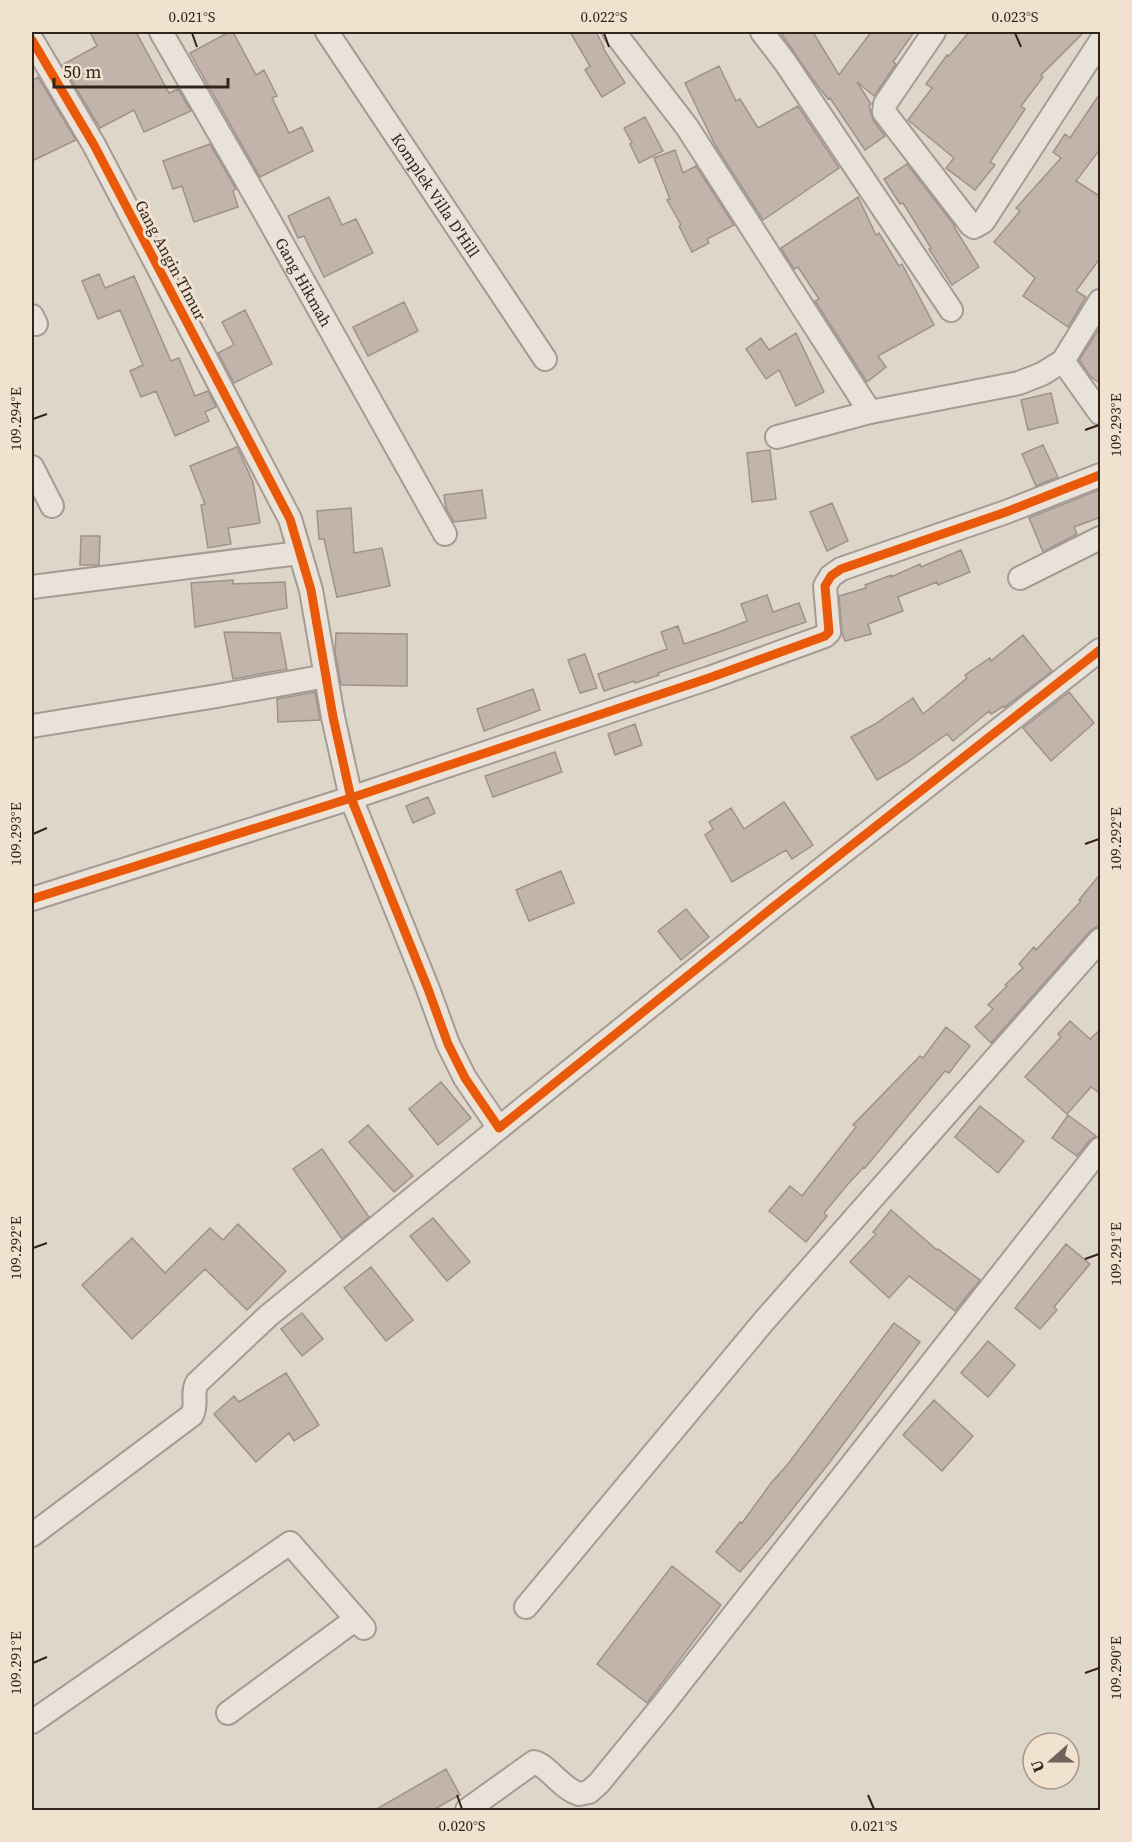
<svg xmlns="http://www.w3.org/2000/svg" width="1132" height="1842" font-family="'Source Serif 4',serif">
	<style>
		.building { fill: #c3b4ab; stroke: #9e928a; stroke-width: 1.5 }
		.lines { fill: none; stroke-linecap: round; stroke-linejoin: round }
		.street-casing { stroke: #a49c94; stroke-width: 26 }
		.street { stroke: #e8e2db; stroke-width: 22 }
		.cycleway-casing { stroke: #f1e2d0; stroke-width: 13 }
		.cycleway { stroke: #e8590c; stroke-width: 9 }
		.ticks { fill: none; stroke: #31241d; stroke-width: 2 }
		.labels { text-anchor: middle; stroke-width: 6; stroke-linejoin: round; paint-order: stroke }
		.street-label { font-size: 16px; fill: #31241d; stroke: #f1e2d0 }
		.neatline { fill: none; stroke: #31241d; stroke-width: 2 }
		.ticks-label { font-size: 15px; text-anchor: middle; fill: #31241d }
	</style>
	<rect width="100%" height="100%" fill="#dfd6ca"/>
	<path class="building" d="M90,32H136L169,93L178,89L191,111L144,132L134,110L100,128L62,65L97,46Z
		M229,32H233L256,75L264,70L277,96L272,98L289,133L302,127L313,151L260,177L190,53Z
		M570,32H596L604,47L603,48L625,83L602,97L585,70L590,66Z
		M780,32H813L839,75L871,32H914L893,62L896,64L874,96L857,82L871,104L869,106L873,120L885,136L865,150L830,98L828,99L814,81Z
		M969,32H1084L1041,75L1043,77L1021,106L1025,109L990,162L995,165L975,190L946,168L954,158L908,120L932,88L926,84L947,55L949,56Z
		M719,66L736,101L740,99L758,128L798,106L839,168L763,220L715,145L685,83Z
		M38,77L76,140L32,161V81Z
		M1101,92V148L1076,181L1101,197V257L1076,291L1086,297L1068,327L1023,296L1035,278L994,242L1020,211L1016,208L1061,158L1053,152L1065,134L1070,138Z
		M645,117L663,151L639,163L630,144L632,143L624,128Z
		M210,144L236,189L233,191L238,207L194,222L182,186L173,189L163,161Z
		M675,150L683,173L696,166L734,225L707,239L709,243L692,252L679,226L681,225L667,200L670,199L654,158Z
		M907,164L955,226L954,227L979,267L952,285L929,249L931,248L903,203L900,204L884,179Z
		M329,197L342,225L356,219L373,253L324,277L304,236L298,238L288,216Z
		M858,197L876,235L879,233L899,266L902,264L934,325L878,356L886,367L867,382L815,301L819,299L798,267L794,269L781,248Z
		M99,274L105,288L134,276L171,361L179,358L195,396L208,391L216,407L205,412L209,421L175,436L156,391L141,397L130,371L143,365L120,310L98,319L82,281Z
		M404,302L418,331L368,356L353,327Z
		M245,310L272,364L234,383L218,353L234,345L222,322Z
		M1101,326V384L1091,377L1079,360Z
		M796,333L824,392L796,406L779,370L766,379L746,349L761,338L769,350Z
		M1051,393L1058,423L1028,430L1021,400Z
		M1043,445L1058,477L1036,486L1022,454Z
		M237,447L253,482L260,523L228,528L231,544L208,548L201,505L205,504L190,466Z
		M770,450L776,499L752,502L747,453Z
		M1101,489V517L1074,527L1077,534L1043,552L1029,518Z
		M482,490L486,518L454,522L446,508L444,495Z
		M832,503L848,541L827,551L810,512Z
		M351,508L354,553L382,548L390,586L337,597L324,539H319L317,511Z
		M81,536H100L99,565H80Z
		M961,550L970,572L938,585L937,582L898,597L903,611L868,624L871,634L845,641L842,633L839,596L866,588L865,585L891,575V577L920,564L921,567Z
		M233,580V584L285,582L287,608L195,627L191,583Z
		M767,595L773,612L799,603L806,622L658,673L659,675L635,683L634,681L604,691L598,674L667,649L661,632L678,626L684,644L719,632L747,621L741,604Z
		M224,632L280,633L287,669L233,679Z
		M336,633L407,634V686L341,685L335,652Z
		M1023,635L1052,671L1005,707L1004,706L991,714L989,711L953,741L947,734L906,763L877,780L851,737L875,724L913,698L923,714L967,678L965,675L990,658L991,661Z
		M585,654L597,688L580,693L568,660Z
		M533,689L540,710L484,731L477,709Z
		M315,692L320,720L278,722L277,699Z
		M1069,692L1094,723L1051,761L1023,728Z
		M635,724L642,745L615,755L608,734Z
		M555,752L562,772L493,797L485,776Z
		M428,797L435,813L413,823L406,806Z
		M784,802L813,845L792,859L786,850L732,882L705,835L713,829L709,822L731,808L744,829Z
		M561,871L574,903L529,921L516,890Z
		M1101,873V924L1090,931L991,1043L975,1027L993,1009L988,1005L1007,986L1005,985L1023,968L1019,964L1034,947L1036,950L1081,901L1079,900Z
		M686,909L709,937L681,960L658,931Z
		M1070,1021L1090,1039L1101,1029V1094L1091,1087L1067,1114L1025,1077L1061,1037L1058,1034Z
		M946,1027L970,1046L949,1073L945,1071L865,1168L864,1167L848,1184L824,1213L827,1216L806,1242L769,1211L790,1186L802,1196L856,1127L853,1125L920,1056L923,1058Z
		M441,1082L471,1118L438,1145L409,1109Z
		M980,1106L1024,1141L998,1173L955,1137Z
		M1068,1115L1096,1136L1089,1141L1077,1156L1052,1138Z
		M368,1125L413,1176L394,1192L349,1142Z
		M322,1149L369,1217L342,1239L293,1169Z
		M891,1210L937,1250L938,1249L980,1280L955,1311L909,1276L889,1298L850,1262L876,1234L873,1232Z
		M433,1218L470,1262L447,1281L410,1236Z
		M238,1224L286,1271L247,1310L205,1269L132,1339L82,1285L132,1238L165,1273L210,1228L223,1240Z
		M1066,1244L1090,1264L1054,1307L1057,1310L1040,1329L1015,1308Z
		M371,1267L413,1320L386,1341L344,1288Z
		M302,1313L323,1339L302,1356L281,1329Z
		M894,1323L920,1342L829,1463L768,1540L740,1572L716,1552L740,1522L742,1523L771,1483L788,1464Z
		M988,1341L1015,1365L988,1397L961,1373Z
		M286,1373L319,1425L294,1441L289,1433L256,1462L214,1414L234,1396L239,1402Z
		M934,1400L973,1436L942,1471L903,1435Z
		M672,1566L721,1605L647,1703L597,1664Z
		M446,1769L460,1795L433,1810H375Z"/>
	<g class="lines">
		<defs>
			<g id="street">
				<path id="s1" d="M161,32L264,211L445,534"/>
				<path id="s2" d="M327,32L545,359"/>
				<path d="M614,32L687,127L870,412"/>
				<path d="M762,32L785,62L951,310"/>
				<path d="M934,32L885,104L884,112L971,225L974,227L983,222L1100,42"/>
				<path d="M32,40L94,145L290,519L311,590L333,717L351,798L428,989L448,1044L465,1078L499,1128L772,908L1100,650"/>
				<path d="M32,316L36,324"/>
				<path d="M1063,361L1100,413"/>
				<path d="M777,437L870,412L1019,383L1042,374L1063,361L1100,301"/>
				<path d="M32,467L52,506"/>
				<path d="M1020,578L1100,538"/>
				<path d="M32,587L299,553"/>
				<path d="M32,726L217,696L326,676"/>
				<path d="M32,899L351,798L709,678L825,636L829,632L825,586L831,576L841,569L1006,512L1100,475"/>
				<path d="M32,1535L192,1415C198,1404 191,1393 197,1383L268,1316L499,1128"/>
				<path d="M526,1607L764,1321L1100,940"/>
				<path d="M228,1713L356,1619"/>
				<path d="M32,1722L290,1543L364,1628"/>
				<path d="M467,1810L534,1762C546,1764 562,1789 579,1794L589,1792L599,1783L662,1706L1100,1149"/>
			</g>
		</defs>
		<use href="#street" class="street-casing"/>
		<use href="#street" class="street"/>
		<defs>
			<path id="cycleway" d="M32,40L94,145L290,519L311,590L333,717L351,798L428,989L448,1044L465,1078L499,1128L772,908L1100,650
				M32,899L351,798L709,678L825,636L829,632L825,586L831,576L841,569L1006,512L1100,475"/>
		</defs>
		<use href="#cycleway" class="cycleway-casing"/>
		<use href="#cycleway" class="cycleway"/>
	</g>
	<path class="ticks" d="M192,33L197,47M604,33L609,47M1015,33L1021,47M33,419L47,414M1085,430L1099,425M33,834L47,828M1085,844L1099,839M33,1248L47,1243M1085,1259L1099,1254M33,1663L47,1657M1085,1673L1099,1668M457,1795L462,1809M868,1795L874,1809"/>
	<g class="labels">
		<g class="street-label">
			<text dy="6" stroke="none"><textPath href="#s2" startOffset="196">Komplek Villa D'Hill</textPath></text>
			<text transform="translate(171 260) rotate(62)" y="6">Gang Angin TImur</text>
			<text dy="6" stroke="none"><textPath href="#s1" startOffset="288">Gang Hikmah</textPath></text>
		</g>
	</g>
	<rect width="1132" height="1842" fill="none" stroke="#f1e2d0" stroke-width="66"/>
	<g transform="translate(1051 1761) rotate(249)"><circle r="28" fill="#f1e2d0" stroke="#a49688" stroke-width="1.5"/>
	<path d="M0-4.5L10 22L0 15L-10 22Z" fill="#6e625a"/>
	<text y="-9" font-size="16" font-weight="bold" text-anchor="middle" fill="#31241d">U</text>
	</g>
	<path d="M54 78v9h174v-9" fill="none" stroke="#31241d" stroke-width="3"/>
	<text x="63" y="78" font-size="18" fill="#31241d" stroke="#f1e2d0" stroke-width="4.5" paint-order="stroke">50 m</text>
	<rect x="33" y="33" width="1066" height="1776" class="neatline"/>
	<g class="ticks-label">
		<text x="192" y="22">0.021°S</text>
		<text x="604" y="22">0.022°S</text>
		<text x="1015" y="22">0.023°S</text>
		<text transform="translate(16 419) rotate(-90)" y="5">109.294°E</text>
		<text transform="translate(1116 425) rotate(-90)" y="5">109.293°E</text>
		<text transform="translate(16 834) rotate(-90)" y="5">109.293°E</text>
		<text transform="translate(1116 839) rotate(-90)" y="5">109.292°E</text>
		<text transform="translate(16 1248) rotate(-90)" y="5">109.292°E</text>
		<text transform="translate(1116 1254) rotate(-90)" y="5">109.291°E</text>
		<text transform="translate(16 1663) rotate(-90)" y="5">109.291°E</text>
		<text transform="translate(1116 1668) rotate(-90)" y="5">109.290°E</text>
		<text x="462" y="1831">0.020°S</text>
		<text x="874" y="1831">0.021°S</text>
	</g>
</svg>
